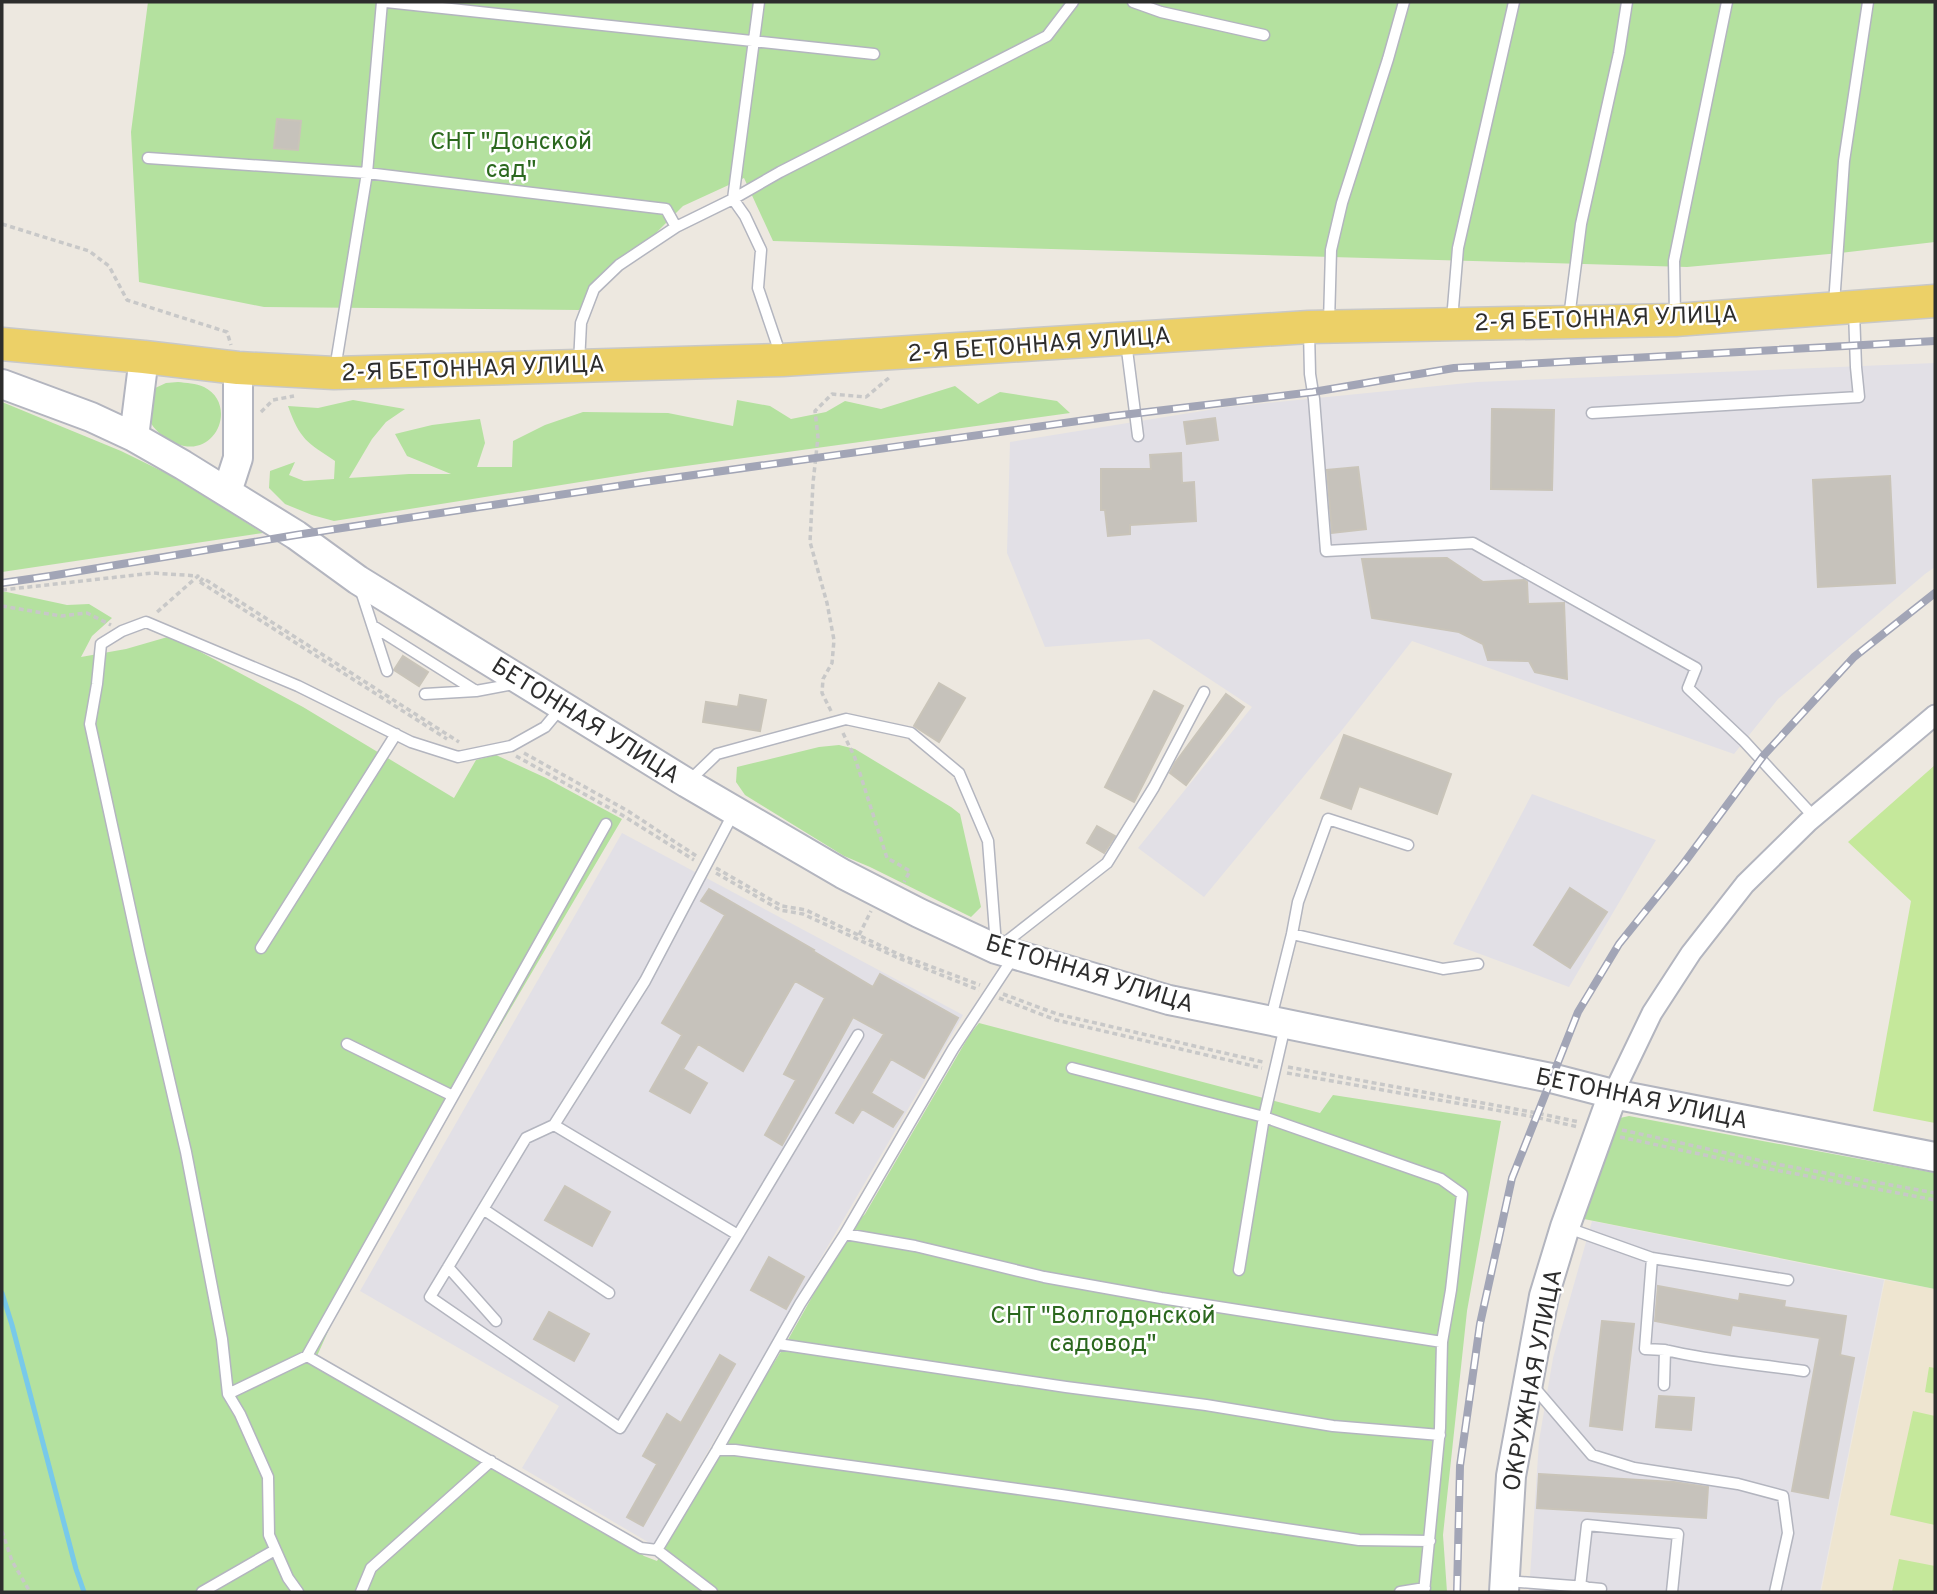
<svg xmlns="http://www.w3.org/2000/svg" width="1937" height="1594" font-family="Overpass,sans-serif">
	<style>
		.industrial { fill: #e2e0e6 }
		.education { fill: #eee5d0 }
		.green { fill: #b4e19f }
		.pitch { fill: #c5e89b }
		.lines { fill: none; stroke-linecap: round; stroke-linejoin: round }
		.stream { stroke: #78c9ea; stroke-width: 5 }
		.building { fill: #c6c2bb; stroke: #c9c4b9; stroke-width: 2 }
		.lane-casing { stroke: #b3b5bf; stroke-width: 13 }
		.street-casing { stroke: #b3b5bf; stroke-width: 23 }
		.secondary-casing { stroke: #b3b5bf; stroke-width: 32 }
		.primary-casing { stroke: #c8c8c8; stroke-width: 35 }
		.path { stroke: #c8c8c8; stroke-width: 3.5; stroke-dasharray: 5 3.5; stroke-linecap: butt }
		.lane { stroke: #fff; stroke-width: 10 }
		.street { stroke: #fff; stroke-width: 19 }
		.secondary { stroke: #fff; stroke-width: 28 }
		.primary { stroke: #ecd067; stroke-width: 32 }
		.rail-casing { stroke: #a2a5b6; stroke-width: 8 }
		.rail { stroke: #fff; stroke-width: 5; stroke-dasharray: 16; stroke-linecap: butt }
		.labels { text-anchor: middle; stroke-width: 5; stroke-linejoin: round; paint-order: stroke }
		.park-label { font-size: 24px; fill: #2b681e; stroke: #fff }
		.street-label { font-size: 24px; fill: #2d2d2d; stroke: #fff }
	</style>
	<rect width="100%" height="100%" fill="#ede8e0"/>
	<path class="industrial" d="M1935,363V567L1925,574L1778,699L1734,754L1412,641L1342,730L1204,897L1138,848L1252,707L1149,639L1045,647L1007,553L1010,442L1227,407L1477,382Z
		M1532,794L1656,840L1569,987L1453,944Z
		M622,833L963,1015L653,1545L522,1468L559,1406L360,1291Z
		M1592,1221L1884,1280L1820,1592H1529L1539,1441L1553,1358Z"/>
	<path class="education" d="M1885,1280L1935,1289V1592H1821Z"/>
	<path class="green" d="M148,2H1935V242L1840,253L1687,267L773,241L744,178L683,206L579,310L264,307L139,282L131,132Z
		M178,382C186,383 196,383 204,387C242,406 211,472 163,436C143,420 148,412 153,389L166,383Z
		M955,386L978,404L1000,392L1057,401L1070,413L649,471L334,521L312,515L285,504L269,488L270,471L295,462L289,475L304,481L334,479L335,461C307,442 300,440 288,406L318,408L353,400L405,409L386,422L372,439L349,478L409,474H451L407,456L395,434L432,425L480,419L485,443L477,467H512L513,441L545,425L583,412L668,413L733,426L737,400L770,406L791,419L826,412L845,401L881,409Z
		M2,402L121,451L170,475L263,533L2,572Z
		M2,591L67,605L89,604L112,618L92,636L81,657L126,649L171,636L303,707L454,798L476,760L496,755L546,778L622,819L351,1280L313,1365L627,1543L644,1556L657,1561L714,1459L785,1345L851,1228L865,1214L970,1034L979,1023L1320,1113L1333,1095L1501,1121L1467,1311L1443,1535L1447,1592H2Z
		M839,745L855,749L951,807L960,814L981,907L971,917L870,867L844,856L745,795L736,782L737,767L819,747Z
		M1629,1116L1935,1173V1289L1584,1219L1579,1215L1612,1122L1620,1118Z"/>
	<path class="pitch" d="M1935,765V1123L1873,1111L1911,901L1848,842Z
		M1929,1367L1935,1368V1394L1925,1392Z
		M1913,1411L1935,1416V1525L1890,1515Z
		M1899,1559L1935,1566V1592H1892Z"/>
	<g class="lines">
		<path class="stream" d="M2,1293L12,1325L76,1569L84,1592"/>
	</g>
	<path class="building" d="M277,119L301,121L298,150L274,148Z
		M1492,409L1554,410L1552,490L1491,489Z
		M1215,418L1218,440L1187,444L1184,422Z
		M1181,453L1182,483L1194,482L1196,521L1130,525V534L1108,536L1105,510H1101V469H1151L1150,455Z
		M1358,467L1366,529L1332,533L1327,470Z
		M1890,476L1895,583L1818,587L1813,480Z
		M1447,558L1483,582L1524,580L1527,582L1528,604L1564,603L1567,679L1535,672L1529,661L1488,660L1483,644L1459,632L1372,618L1362,559Z
		M403,656L428,672L419,686L394,670Z
		M939,683L965,698L939,742L914,726Z
		M1154,691L1183,706L1134,802L1105,787Z
		M1226,694L1244,707L1186,785L1170,773L1175,763Z
		M740,695L766,700L760,731L703,722L706,702L738,707Z
		M1344,735L1451,774L1437,814L1359,786L1351,809L1321,798Z
		M1097,826L1115,836L1104,853L1087,843Z
		M1570,888L1607,912L1570,968L1534,945Z
		M709,889L814,950L813,951L873,987L880,974L958,1018L924,1078L891,1059L871,1093L903,1112L893,1127L862,1109L853,1123L836,1113L884,1034L853,1017L782,1145L765,1135L796,1080L784,1074L825,998L795,981L743,1071L698,1044L683,1069L707,1083L690,1113L650,1091L682,1035L662,1023L725,915L701,901Z
		M565,1186L610,1212L592,1246L545,1220Z
		M769,1257L804,1277L786,1309L751,1290Z
		M1658,1286L1739,1301L1740,1294L1785,1301L1784,1307L1846,1316L1840,1355L1854,1358L1828,1498L1792,1491L1820,1338L1732,1325L1730,1335L1655,1321Z
		M549,1312L589,1334L574,1361L534,1339Z
		M1602,1321L1634,1324L1622,1430L1590,1426Z
		M720,1355L735,1364L643,1526L627,1517L657,1464L643,1456L667,1414L681,1423Z
		M1659,1396L1694,1398L1691,1430L1656,1427Z
		M1539,1474L1674,1482L1708,1487L1706,1518L1537,1508Z"/>
	<g class="lines">
		<defs>
			<path id="lane" d="M386,2L874,54
				M759,2L733,199L745,216L761,250L758,288L781,356
				M1133,2L1161,12L1264,35
				M148,158L367,173L666,209L676,227
				M1834,304L1844,161L1868,2
				M1675,314L1674,261L1727,2
				M1569,318L1581,224L1619,53L1627,2
				M1452,320L1458,248L1514,2
				M1329,323L1331,250L1342,203L1388,59L1404,2
				M1309,331L1310,374L1314,399L1326,551L1473,543L1696,668L1688,688L1744,741L1814,817
				M1126,342L1138,436
				M579,363L581,323L594,289L619,265L676,227L733,199L780,172L1047,36L1073,2
				M335,369L367,173L382,2
				M1592,413L1859,397L1856,367L1854,311
				M361,591L387,671
				M373,626L476,691
				M425,694L476,691L514,684
				M690,780L717,754L846,719L911,733L959,773L988,841L996,945
				M733,814L645,981L554,1125L738,1235L858,1035
				M1292,934L1443,969L1478,964
				M1002,945L1107,863L1154,787L1204,692
				M261,948L396,734
				M1271,1018L1292,934L1298,902L1328,819L1408,845
				M347,1044L453,1096
				M554,1125L526,1138L430,1297L620,1428L738,1235
				M483,1209L609,1293
				M1568,1228L1652,1258L1645,1349L1665,1350L1664,1385
				M845,1234L915,1246L1044,1277L1161,1298L1442,1342L1451,1290L1462,1194L1441,1179L1264,1117L1072,1068
				M1652,1258L1788,1280
				M448,1267L496,1321
				M1239,1270L1264,1117L1285,1026
				M778,1344L1066,1387L1206,1405L1333,1426L1440,1435
				M1665,1350C1711,1361 1757,1364 1804,1371
				M307,1356L606,824
				M1533,1386L1592,1455L1634,1468L1738,1484L1783,1496L1788,1533L1775,1592
				M228,1394L307,1356L641,1548L657,1550L717,1450L800,1304L845,1234L953,1049L1013,958
				M717,1450H735L1061,1495L1359,1540L1430,1541
				M657,1550L712,1592
				M1507,1581L1586,1587
				M1601,1589L1580,1587L1587,1525L1678,1534L1672,1592
				M202,1592L275,1550
				M298,1592L288,1578L269,1535L268,1477L240,1414L228,1394L222,1339L186,1152L140,954L90,724L97,684L101,644L122,631L146,622L298,686L411,742L458,757L511,746L545,727L560,709
				M361,1592L371,1568L491,1461
				M1400,1592L1425,1588
				M1424,1592L1440,1428L1442,1342"/>
			<path id="street" d="M1613,1094L1652,1013L1691,953L1745,884L1808,822L1935,715"/>
			<path id="secondary" d="M2,384L91,417L134,437L183,465L296,535L358,580L687,783L843,874L919,913L996,949L1169,1000L1551,1078L1613,1094L1935,1157
				M134,437L144,357
				M227,492L238,458V368
				M1504,1592L1511,1476L1544,1296L1565,1227L1613,1094"/>
			<path id="primary" d="M2,344L144,357L238,368L334,373L782,360L1309,327L1675,320L1935,301"/>
		</defs>
		<use href="#lane" class="lane-casing"/>
		<use href="#street" class="street-casing"/>
		<use href="#secondary" class="secondary-casing"/>
		<use href="#primary" class="primary-casing"/>
		<path class="path" d="M2,224L89,251L109,266L127,300L227,332L231,345
			M261,412L273,400L294,396
			M200,582L447,739
			M200,582L203,578L459,742
			M2,590L153,573L198,576L156,613
			M2,606L61,616L87,613L111,625
			M831,711L822,693L823,679L832,663L834,640L827,603L810,542L813,483L818,437L815,411L832,394L866,397L890,377
			M843,733L855,758L887,858L910,871L904,882
			M524,753L628,811L698,857
			M516,756L622,815L694,860
			M716,868L782,906L806,910L898,954L980,985
			M716,873L780,910L803,914L896,957L979,990
			M859,935L871,911
			M1003,994L1057,1014L1263,1062
			M999,998L1056,1020L1262,1068
			M1288,1067L1537,1113L1579,1122
			M1287,1073L1535,1117L1578,1127
			M1622,1130L1776,1164L1935,1193
			M1620,1137L1770,1169L1935,1200
			M2,1531L12,1561L30,1592"/>
		<use href="#lane" class="lane"/>
		<use href="#street" class="street"/>
		<use href="#secondary" class="secondary"/>
		<use href="#primary" class="primary"/>
		<defs>
			<path id="rail" d="M2,583L50,576L296,535L644,482L1114,416L1313,392L1454,368L1935,341
				M1457,1592L1460,1466L1480,1324L1512,1178L1578,1012L1619,944L1684,863L1764,755L1854,657L1935,593"/>
		</defs>
		<use href="#rail" class="rail-casing"/>
		<use href="#rail" class="rail"/>
	</g>
	<g class="labels">
		<g class="park-label">
			<text x="511" y="149">СНТ "Донской<tspan x="511" dy="28">сад"</tspan></text>
			<text x="1103" y="1323">СНТ "Волгодонской<tspan x="1103" dy="28">садовод"</tspan></text>
		</g>
		<g class="street-label">
			<text transform="translate(1606 318) rotate(-2)" y="8">2-Я БЕТОННАЯ УЛИЦА</text>
			<text transform="translate(1039 344) rotate(-4)" y="8">2-Я БЕТОННАЯ УЛИЦА</text>
			<text transform="translate(473 368) rotate(-2)" y="8">2-Я БЕТОННАЯ УЛИЦА</text>
			<text transform="translate(586 720) rotate(32)" y="8">БЕТОННАЯ УЛИЦА</text>
			<text transform="translate(1090 973) rotate(17)" y="8">БЕТОННАЯ УЛИЦА</text>
			<text transform="translate(1642 1098) rotate(12)" y="8">БЕТОННАЯ УЛИЦА</text>
			<text transform="translate(1532 1380) rotate(-79)" y="8">ОКРУЖНАЯ УЛИЦА</text>
		</g>
	</g>
	<rect width="1937" height="1594" fill="none" stroke="#2d2d2d" stroke-width="7"/>
</svg>
